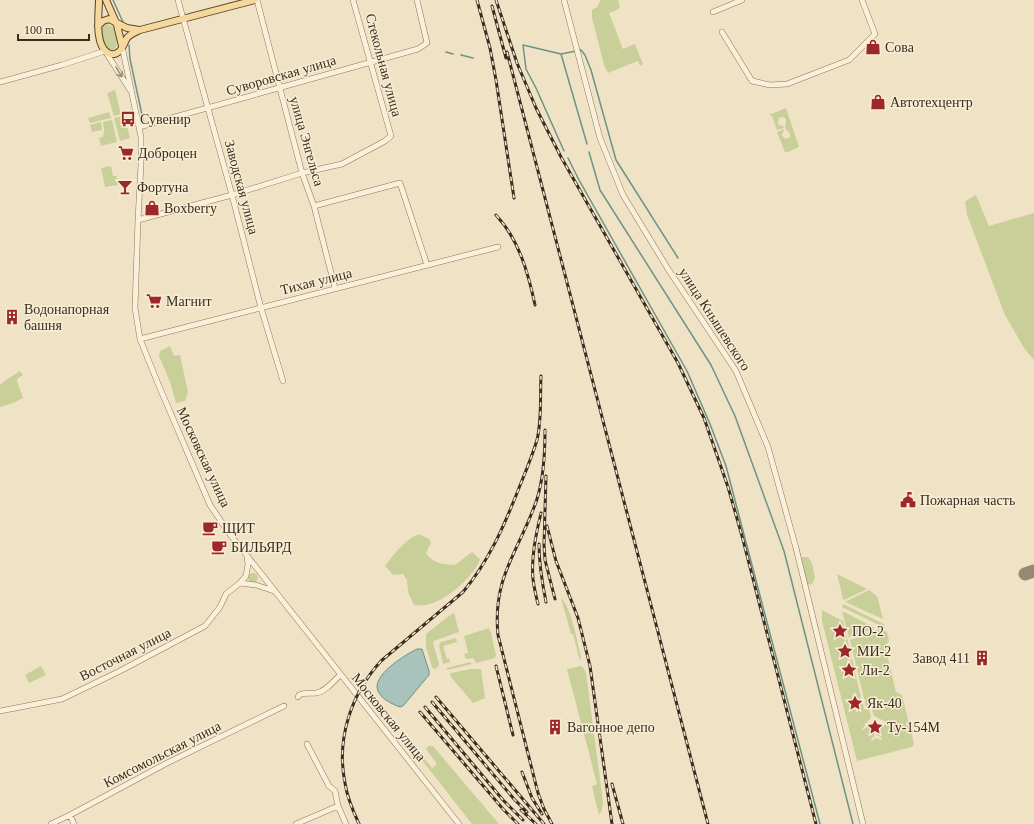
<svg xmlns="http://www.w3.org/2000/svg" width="1034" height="824" font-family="'Times New Roman',serif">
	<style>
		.green { fill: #c9cf98 }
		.water { fill: #a7c3bb; stroke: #6d9289 }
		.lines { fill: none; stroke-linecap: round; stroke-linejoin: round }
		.stream { stroke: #6d9289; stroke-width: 1.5 }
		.taxiway { stroke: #968872; stroke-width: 13 }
		.minor-casing { stroke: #8c745a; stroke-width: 6 }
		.major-casing { stroke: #5a422e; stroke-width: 8 }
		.minor { stroke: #faf0d9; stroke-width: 5 }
		.major { stroke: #f4d89c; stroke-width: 6 }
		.rail-casing { stroke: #3b2c1f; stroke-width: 3 }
		.rail { stroke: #f7edd5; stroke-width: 1.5; stroke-dasharray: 4.5; stroke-linecap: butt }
		.oneway { stroke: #9a8e7c }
		.labels { text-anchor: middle; stroke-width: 3; stroke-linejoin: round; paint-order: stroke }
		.poi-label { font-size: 14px; fill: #3b2c1f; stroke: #f7edd5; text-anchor: start }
		.street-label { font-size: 14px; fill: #3b2c1f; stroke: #f7edd5 }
	</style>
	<rect width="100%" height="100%" fill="#f0e3c5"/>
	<path class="green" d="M601,0H618L620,7L617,10L609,13L623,49L635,44L643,64L640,66L638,61L608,73L604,65L592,18V10L597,7Z
		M107,24L113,27C115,35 120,45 113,51C103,49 100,35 102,27Z
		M115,90L121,114L114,116L107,93Z
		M786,108L799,147L788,152H785L777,132L784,129L782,136L786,139L790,137V133L786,130L785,125L786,123V119L783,117L779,118L778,123L779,125L783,126L784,128L777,130L772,116L769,115Z
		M109,112L111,118L90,123L88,118Z
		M124,116L130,138L120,141L114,118Z
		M112,120L117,142L101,146L99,138L103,137L104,131L103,122Z
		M101,122L102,130L92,132L90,125Z
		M111,166L113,176H117L118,185L105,187L101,168Z
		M976,195L989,226L1034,213V360L1024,348L1005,315L967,215L965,202L969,199Z
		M170,346L174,356L180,355L188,392L185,401L176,403L170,382L159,356L160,351Z
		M20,371L23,375L18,378L17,381L23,398L13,403L0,407V385L6,380Z
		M419,534L429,539L431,543L426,553C433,564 443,564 455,565L472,552L480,559C475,575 447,600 430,604C425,606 419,605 414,605L408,592L407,580L403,574L393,575L385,566C394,554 405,539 419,534Z
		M802,557H808L812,563L815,578L812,584L807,585L801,559Z
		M248 578a5 5 0 1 1 10 0a5 5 0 1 1-10 0Z
		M837,574L867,589L844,600L843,599Z
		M869,590L877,596L883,619L845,602Z
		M561,598C572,609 577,641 581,657L580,661L573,634H571Z
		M843,604L884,624L885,628L842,607Z
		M822,610L843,621L854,667H851L847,659V668L843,669L841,667V672L848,670L851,679V670L854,668L861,697L859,698L860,701L856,702L853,695H852L853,703L849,704L850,706L854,705L856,712H858L857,704H863L864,709H869L871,717L862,729L863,730L872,723L873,726L871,727L875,735L871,739L872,741L876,738L881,740L882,738L877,735V729H878V725H876L875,723L888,724V723L874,716L870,704L869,706L866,707L850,640L878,629L887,632L889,641L885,646L896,692L902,695L913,740L914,744L912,747L857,761L822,621Z
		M842,611L875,628L849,638Z
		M454,613L459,632L434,641L433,643L439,664L438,667L434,669L432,667L426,647V634L450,615Z
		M489,628L491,633L496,655L495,658L476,663L473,658L466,659L464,654L468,653L464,636Z
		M456,638L457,642L443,646L447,659L449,658L450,662L443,664L439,645L441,642Z
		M470,662L472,664L447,670V668Z
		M41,666L46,675L29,683L25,675Z
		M581,666L584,669L586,673L603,802L602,810L599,815L592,786L597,784L567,669Z
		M470,669H481L485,698L473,703L450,676L451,673Z
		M428,746H433L499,824H472L414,750L416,749L432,768L437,764L426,749Z"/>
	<path class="water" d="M417,649H422L429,671V675L403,706L400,707C392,704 378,698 377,687C377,672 405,655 417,649Z"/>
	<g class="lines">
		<path class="stream" d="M113,0L123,22
			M129,45L130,59L144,124
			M446,52L453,54
			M561,54L587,144
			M461,55L473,58
			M564,151L536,88L526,69L523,45L561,54L581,50L585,55L591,70L616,160L678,258
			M589,152L600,190L711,365L735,416L784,551L853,824
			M568,158L579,180L687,371L710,424L726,466L820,824"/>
		<path class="taxiway" d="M1025,574L1034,571"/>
		<defs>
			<path id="minor" d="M178,0L232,195L261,308L283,381
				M257,0L302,173L314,206L335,288
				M564,0L600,138L623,195L668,269L736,371L768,447L796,548L863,824
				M713,12L742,0
				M722,32L752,81L770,85L787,84L849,60L875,34L862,0
				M122,46L141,137V164L138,220L135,308L140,339L159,386L210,505L229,533L459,824
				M0,82L62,65L105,51L130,90
				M139,127L418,49L427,43L417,0
				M314,206L400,183L427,265
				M138,220L232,195L302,173L342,164L385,141L391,136L353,0
				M140,339L498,247
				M240,583L256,585L274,591
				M298,697L299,695C305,692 310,694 316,693C325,692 334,681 340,675
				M0,711L62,699L118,672L205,626L220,607L226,594L240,583L246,576L248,564L247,557
				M307,744L329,786L335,791L338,806L346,824
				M70,815L74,824
				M51,824L70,815L167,763L284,706
				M296,824L338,806"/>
			<path id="major" d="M99,0C99,13 94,45 108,53C110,54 114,55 117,53C122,51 124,43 127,38C130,34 136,32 140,30L255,0
				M106,0L117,25L122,46
				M98,26L103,21L109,19L127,28L139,30"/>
		</defs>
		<use href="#minor" class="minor-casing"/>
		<use href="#major" class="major-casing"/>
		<use href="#minor" class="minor"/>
		<use href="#major" class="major"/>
		<defs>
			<path id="rail" d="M477,0L490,48L496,80L514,198
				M496,0L517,63L536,108L561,157L678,363L704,418L728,487L742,536L816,824
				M492,6L506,58
				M507,52L708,824
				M496,215C519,240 528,272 535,305
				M545,430C545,453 544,477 537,499C520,550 492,576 498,635L538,793L544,809L552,824
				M546,476L544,545L545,560L555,599
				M547,526L556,561L578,618L590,666L612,824
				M539,544C539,564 542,582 546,602
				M538,604C536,596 534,587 533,579C531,557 536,534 541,513
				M496,666L513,735
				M436,697L544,824
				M432,702L514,799L527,812
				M425,707L503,800L523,820
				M420,712L503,809L518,824
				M522,772L532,798L542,814
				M612,784L623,824
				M521,810L536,824
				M359,824C353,811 347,797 345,783C336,739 351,694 381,661L463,592C489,561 504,526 519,488C525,473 532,457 537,440C542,419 540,397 541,376"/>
		</defs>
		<use href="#rail" class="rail-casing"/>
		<use href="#rail" class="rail"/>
	</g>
	<defs><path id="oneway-shaft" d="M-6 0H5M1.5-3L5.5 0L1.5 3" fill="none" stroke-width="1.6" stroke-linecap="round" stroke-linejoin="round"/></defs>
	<use class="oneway" href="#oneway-shaft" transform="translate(119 72) rotate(59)"/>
	<defs>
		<symbol id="shop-bare" viewBox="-9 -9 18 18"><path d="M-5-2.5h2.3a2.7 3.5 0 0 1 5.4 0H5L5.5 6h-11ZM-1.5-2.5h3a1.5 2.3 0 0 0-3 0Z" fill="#9d282a" stroke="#f7edd5" stroke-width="2.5" paint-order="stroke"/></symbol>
		<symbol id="bus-bare" viewBox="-9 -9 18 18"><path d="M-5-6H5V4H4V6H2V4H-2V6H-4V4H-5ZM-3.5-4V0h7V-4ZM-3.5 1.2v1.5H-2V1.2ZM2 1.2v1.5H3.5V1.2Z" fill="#9d282a" stroke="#f7edd5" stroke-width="2.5" paint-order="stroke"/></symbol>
		<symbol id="supermarket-bare" viewBox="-9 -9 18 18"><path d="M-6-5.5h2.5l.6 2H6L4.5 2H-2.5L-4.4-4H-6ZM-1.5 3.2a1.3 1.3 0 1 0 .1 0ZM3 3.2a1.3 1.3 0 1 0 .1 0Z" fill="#9d282a" stroke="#f7edd5" stroke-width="2.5" paint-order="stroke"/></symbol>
		<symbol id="bar-bare" viewBox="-9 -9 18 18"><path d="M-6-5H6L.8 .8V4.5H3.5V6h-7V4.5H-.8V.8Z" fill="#9d282a" stroke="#f7edd5" stroke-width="2.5" paint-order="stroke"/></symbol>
		<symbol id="building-bare" viewBox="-9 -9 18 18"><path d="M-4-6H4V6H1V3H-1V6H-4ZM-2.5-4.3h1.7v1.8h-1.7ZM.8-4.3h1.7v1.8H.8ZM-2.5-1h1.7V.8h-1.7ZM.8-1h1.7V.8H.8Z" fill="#9d282a" stroke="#f7edd5" stroke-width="2.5" paint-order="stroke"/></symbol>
		<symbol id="civic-bare" viewBox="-9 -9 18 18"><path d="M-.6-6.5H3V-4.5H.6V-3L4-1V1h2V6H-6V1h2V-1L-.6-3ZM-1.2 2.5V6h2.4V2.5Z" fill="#9d282a" stroke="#f7edd5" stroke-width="2.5" paint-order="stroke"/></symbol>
		<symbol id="cafe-bare" viewBox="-9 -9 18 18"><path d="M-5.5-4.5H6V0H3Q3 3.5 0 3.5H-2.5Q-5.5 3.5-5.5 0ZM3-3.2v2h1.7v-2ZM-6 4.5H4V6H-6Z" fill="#9d282a" stroke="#f7edd5" stroke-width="2.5" paint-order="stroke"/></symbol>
		<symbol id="sight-bare" viewBox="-9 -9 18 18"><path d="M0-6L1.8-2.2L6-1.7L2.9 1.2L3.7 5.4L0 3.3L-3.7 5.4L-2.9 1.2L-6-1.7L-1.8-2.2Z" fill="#9d282a" stroke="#f7edd5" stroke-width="2.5" paint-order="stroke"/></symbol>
	</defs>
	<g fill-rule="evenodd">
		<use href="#shop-bare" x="862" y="36" width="22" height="22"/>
		<use href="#shop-bare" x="867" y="91" width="22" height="22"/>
		<use href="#bus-bare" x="117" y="108" width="22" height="22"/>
		<use href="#supermarket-bare" x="115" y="142" width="22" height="22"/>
		<use href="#bar-bare" x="114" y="176" width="22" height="22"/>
		<use href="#shop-bare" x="141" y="197" width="22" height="22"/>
		<use href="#supermarket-bare" x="143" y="290" width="22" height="22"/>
		<use href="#building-bare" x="1" y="306" width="22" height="22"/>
		<use href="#civic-bare" x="897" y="489" width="22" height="22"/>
		<use href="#cafe-bare" x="199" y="517" width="22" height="22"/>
		<use href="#cafe-bare" x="208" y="536" width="22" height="22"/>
		<use href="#sight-bare" x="829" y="620" width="22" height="22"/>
		<use href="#sight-bare" x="834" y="640" width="22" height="22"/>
		<use href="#building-bare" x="971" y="647" width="22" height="22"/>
		<use href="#sight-bare" x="838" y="659" width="22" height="22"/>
		<use href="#sight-bare" x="844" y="692" width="22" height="22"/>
		<use href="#building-bare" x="544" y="716" width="22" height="22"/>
		<use href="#sight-bare" x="864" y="716" width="22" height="22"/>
	</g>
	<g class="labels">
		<g class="poi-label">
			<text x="885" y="52">Сова</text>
			<text x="890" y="107">Автотехцентр</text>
			<text x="140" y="124">Сувенир</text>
			<text x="138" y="158">Доброцен</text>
			<text x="137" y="192">Фортуна</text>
			<text x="164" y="213">Boxberry</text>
			<text x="166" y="306">Магнит</text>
			<text x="24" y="314">Водонапорная<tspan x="24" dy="16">башня</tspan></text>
			<text x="920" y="505">Пожарная часть</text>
			<text x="222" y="533">ЩИТ</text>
			<text x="231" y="552">БИЛЬЯРД</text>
			<text x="852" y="636">ПО-2</text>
			<text x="857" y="656">МИ-2</text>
			<text x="970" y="663" text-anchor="end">Завод 411</text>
			<text x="861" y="675">Ли-2</text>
			<text x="867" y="708">Як-40</text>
			<text x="567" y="732">Вагонное депо</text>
			<text x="887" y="732">Ту-154М</text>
		</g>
		<g class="street-label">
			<text transform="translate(384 65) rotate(75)" y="5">Стекольная улица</text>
			<text transform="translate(281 75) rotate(-16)" y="5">Суворовская улица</text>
			<text transform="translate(307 141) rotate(74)" y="5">улица Энгельса</text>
			<text transform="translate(242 187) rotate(75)" y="5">Заводская улица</text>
			<text transform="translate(316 281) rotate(-14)" y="5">Тихая улица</text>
			<text transform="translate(715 319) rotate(57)" y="5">улица Кнышевского</text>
			<text transform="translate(204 457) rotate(65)" y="5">Московская улица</text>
			<text transform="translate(125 654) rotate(-27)" y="5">Восточная улица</text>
			<text transform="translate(389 717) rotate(51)" y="5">Московская улица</text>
			<text transform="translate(162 754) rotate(-27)" y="5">Комсомольская улица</text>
		</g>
	</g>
	<path d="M18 34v6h71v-6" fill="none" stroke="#3b2c1f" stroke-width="2"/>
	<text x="24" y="34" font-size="12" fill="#3b2c1f" stroke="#f7edd5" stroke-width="3" paint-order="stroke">100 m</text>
</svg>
